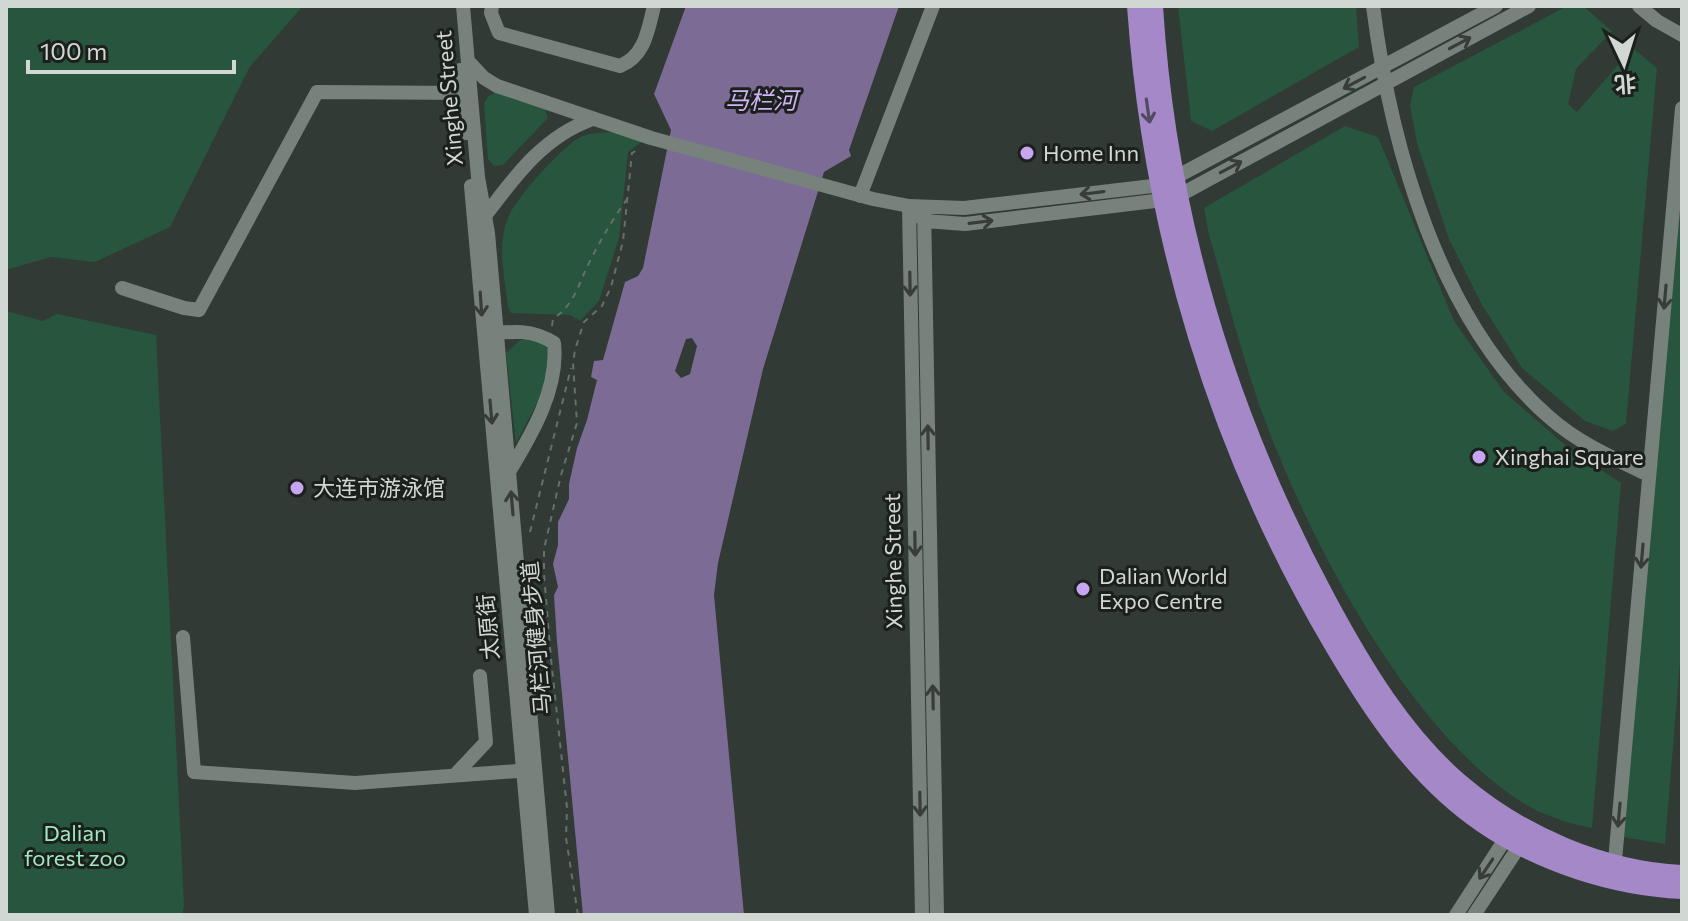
<svg xmlns="http://www.w3.org/2000/svg" width="1688" height="921" font-family="Commissioner,'Noto Sans SC',sans-serif">
	<style>
		.green { fill: #27553d }
		.water { fill: #7c6b94; fill-rule: evenodd }
		.lines { fill: none; stroke-linecap: round; stroke-linejoin: round }
		.path { stroke: #676f6b; stroke-width: 2; stroke-dasharray: 6 6; stroke-linecap: butt }
		.minor { stroke: #78827c; stroke-width: 14 }
		.highway { stroke: #a488c8; stroke-width: 20 }
		.oneway { stroke: #383d3a }
		.oneway2 { stroke: #524a61 }
		.poi-dot { fill: #c6a6f0; stroke: #1c201d; stroke-width: 3 }
		.labels { text-anchor: middle; stroke-width: 6; stroke-linejoin: round; paint-order: stroke }
		.street-label { font-size: 22px; fill: #d1d7d3; stroke: #1c201d }
		.poi-label { font-size: 22px; fill: #d1d7d3; stroke: #1c201d; text-anchor: start }
		.park-label { font-size: 22px; fill: #9eeabf; stroke: #1c201d }
		.water-label { font-size: 24px; font-style: italic; fill: #d0b3f6; stroke: #1c201d }
	</style>
	<rect width="100%" height="100%" fill="#313a35"/>
	<path class="green" d="M6,6H303L249,68L170,227L95,262L51,257L6,270Z
		M1178,6H1356L1359,47L1212,131L1191,121Z
		M1567,6H1583L1612,31L1576,69L1568,104L1577,112L1633,48L1657,68L1626,424L1613,431L1585,421L1522,368L1482,305L1449,239L1418,147L1410,106L1414,87Z
		M497,92L545,109L548,118L503,165L494,166L488,159L484,104L488,96Z
		M1345,126L1378,137L1454,321L1504,392L1571,450L1621,483L1592,828C1565,823 1537,813 1514,797C1403,722 1306,534 1261,410C1241,353 1226,293 1209,235L1204,208Z
		M614,132L643,141L628,152L619,238L599,301L580,321L570,315L511,313L508,307C505,280 497,247 507,220C515,198 558,152 577,139C588,132 602,133 614,132Z
		M1682,155V638L1665,844L1622,837Z
		M6,311L43,321L57,314L156,335L184,905L182,915H6Z
		M531,339L544,344C546,347 549,351 550,355C554,376 526,424 516,443L506,353L520,340Z"/>
	<path class="water" d="M686,6H899L849,150L851,156L824,172L763,369L718,563L714,595L744,915H583L557,642L554,595L558,587L553,564L558,545V522L569,499V484L577,448L587,420L597,380L591,377L594,361L603,360L625,282L638,276L643,268L671,130L654,94ZM692,338L697,346L690,374L681,378L675,371L686,339Z"/>
	<g class="lines">
		<path class="path" d="M552,326L553,319C576,303 578,284 590,261C601,239 613,219 627,199
			M530,532L571,368
			M578,915L566,838L567,808L551,659L544,574V549L561,475L577,423L573,363L575,350L584,322L602,306L611,287L623,241L632,153L639,149"/>
		<path class="minor" d="M463,6L478,177L488,233L548,915
			M492,6L491,13L499,33L620,66C645,56 648,30 654,6
			M1373,6C1391,147 1439,321 1549,417C1578,443 1615,459 1649,475
			M1639,6L1657,21L1682,35
			M468,61L484,78L497,86L651,138L873,199L909,206L964,208L1161,185L1496,6
			M460,70L466,133
			M471,186L536,915
			M860,196L933,6
			M909,206L922,915
			M924,207L937,915
			M918,215L925,221L965,224L1163,200L1178,196L1529,6
			M479,217L485,216C515,176 544,136 593,119
			M122,288L184,308L199,310L317,92L468,93
			M488,334C513,331 532,329 554,343C559,388 532,434 509,472
			M183,637L194,772L355,783L531,770
			M454,776L486,742L480,676
			M1614,872L1682,108
			M1456,915L1511,830
			M1474,915L1524,839"/>
		<path class="highway" d="M1137,6C1153,231 1218,448 1333,643C1372,710 1417,778 1483,823C1540,862 1614,886 1682,889
			M1153,6C1166,216 1227,416 1326,600C1362,667 1403,736 1461,785C1521,836 1603,871 1682,875"/>
	</g>
	<defs><path id="oneway-shaft" d="M-6 0H5M1.5-3L5.5 0L1.5 3" fill="none" stroke-width="1.6" stroke-linecap="round" stroke-linejoin="round" transform="scale(2)"/></defs>
	<g class="oneway">
		<use href="#oneway-shaft" transform="translate(1460 43) rotate(-28)"/>
		<use href="#oneway-shaft" transform="translate(1354 83) rotate(152)"/>
		<use href="#oneway-shaft" transform="translate(1231 167) rotate(-28)"/>
		<use href="#oneway-shaft" transform="translate(1092 193) rotate(173)"/>
		<use href="#oneway-shaft" transform="translate(981 222) rotate(-7)"/>
		<use href="#oneway-shaft" transform="translate(910 284) rotate(89)"/>
		<use href="#oneway-shaft" transform="translate(1665 297) rotate(95)"/>
		<use href="#oneway-shaft" transform="translate(481 304) rotate(86)"/>
		<use href="#oneway-shaft" transform="translate(491 412) rotate(85)"/>
		<use href="#oneway-shaft" transform="translate(928 437) rotate(-91)"/>
		<use href="#oneway-shaft" transform="translate(512 503) rotate(-95)"/>
		<use href="#oneway-shaft" transform="translate(915 544) rotate(89)"/>
		<use href="#oneway-shaft" transform="translate(1642 556) rotate(95)"/>
		<use href="#oneway-shaft" transform="translate(933 697) rotate(-91)"/>
		<use href="#oneway-shaft" transform="translate(920 804) rotate(89)"/>
		<use href="#oneway-shaft" transform="translate(1619 815) rotate(95)"/>
		<use href="#oneway-shaft" transform="translate(1486 869) rotate(124)"/>
	</g>
	<use class="oneway2" href="#oneway-shaft" transform="translate(1148 111) rotate(82)"/>
	<g class="poi-dot">
		<circle cx="1027" cy="153" r="8"/>
		<circle cx="1479" cy="457" r="8"/>
		<circle cx="297" cy="488" r="8"/>
		<circle cx="1083" cy="589" r="8"/>
	</g>
	<g class="labels">
		<g class="street-label">
			<text transform="translate(449 98) rotate(-95)" y="8">Xinghe Street</text>
			<text transform="translate(893 561) rotate(-91)" y="8">Xinghe Street</text>
			<text transform="translate(488 627) rotate(-95)" y="8">太原街</text>
			<text transform="translate(536 638) rotate(-95)" y="8">马栏河健身步道</text>
		</g>
		<g class="poi-label">
			<text x="1043" y="161">Home Inn</text>
			<text x="1495" y="465">Xinghai Square</text>
			<text x="313" y="496">大连市游泳馆</text>
			<text x="1099" y="584">Dalian World<tspan x="1099" dy="25">Expo Centre</tspan></text>
		</g>
		<g class="park-label">
			<text x="75" y="841">Dalian<tspan x="75" dy="25">forest zoo</tspan></text>
		</g>
		<g class="water-label">
			<text x="761" y="109">马栏河</text>
		</g>
	</g>
	<rect width="1688" height="921" fill="none" stroke="#d1d7d3" stroke-width="16"/>
	<g transform="translate(1624 64) rotate(176)" stroke="#1c201d" stroke-width="6" paint-order="stroke">
	<path d="M0-6L14 30L0 20L-14 30Z" fill="#d1d7d3"/>
	<text y="-12" font-size="22" font-weight="bold" text-anchor="middle" fill="#d1d7d3">北</text>
	</g>
	<path d="M28 60v12h206v-12" fill="none" stroke="#d1d7d3" stroke-width="4"/>
	<text x="40" y="60" font-size="24" fill="#d1d7d3" stroke="#1c201d" stroke-width="6" paint-order="stroke">100 m</text>
</svg>
